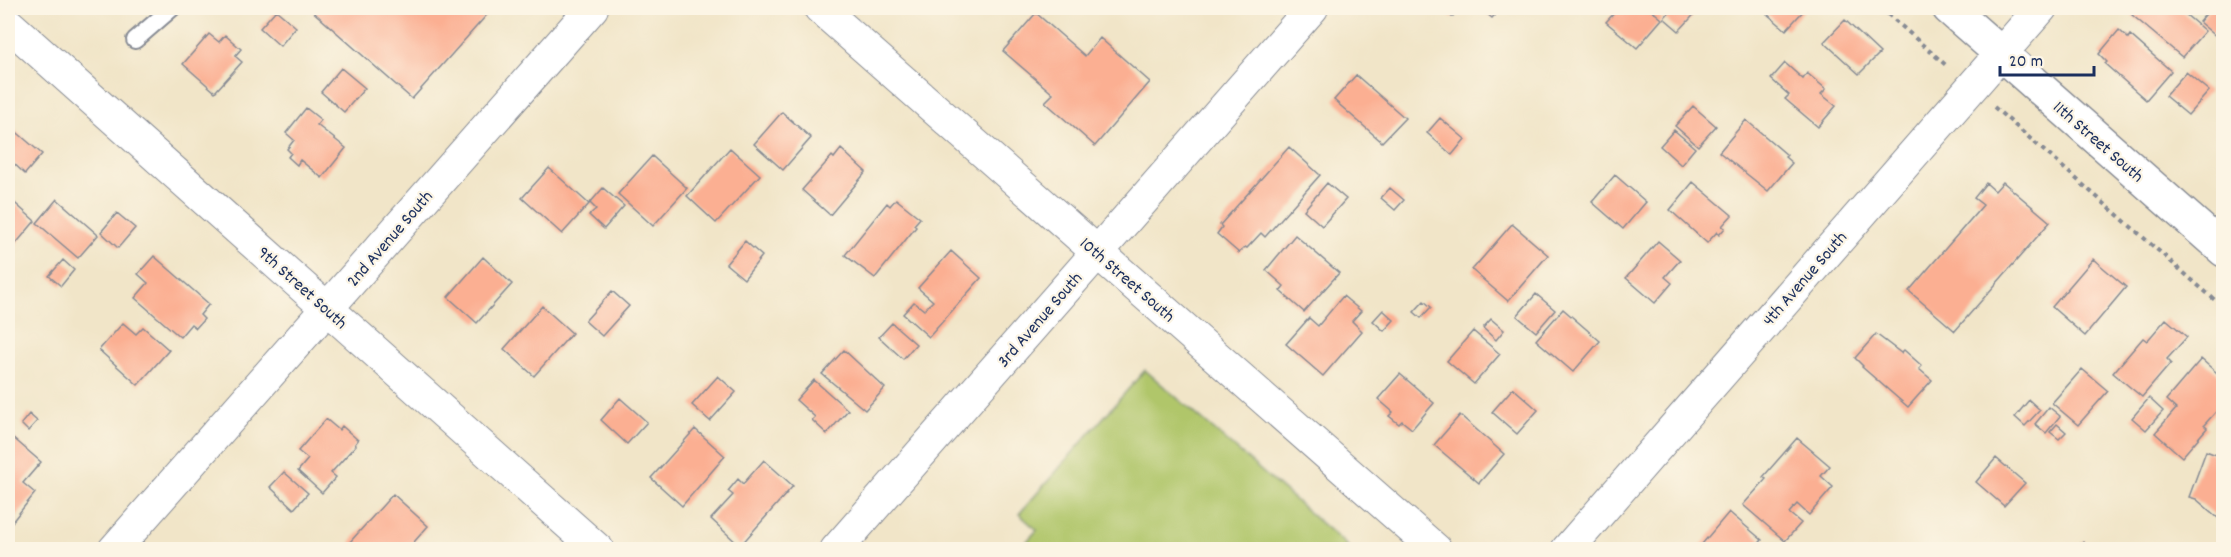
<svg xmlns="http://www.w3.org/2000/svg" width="2231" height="557" font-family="Dekko,sans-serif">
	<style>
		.green { fill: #b0c66b; stroke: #667a64; stroke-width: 1.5 }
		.building { fill: #fbaf92 }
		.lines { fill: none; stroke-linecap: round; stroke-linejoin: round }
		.lane-casing { stroke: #868a93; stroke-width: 20 }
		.street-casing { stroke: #868a93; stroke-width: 34 }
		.secondary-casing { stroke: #868a93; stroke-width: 36 }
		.path { stroke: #868a93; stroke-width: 4; stroke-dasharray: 4.5 4.5; stroke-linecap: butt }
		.lane { stroke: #fff; stroke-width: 16 }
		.street { stroke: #fff; stroke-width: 32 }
		.secondary { stroke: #fff; stroke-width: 33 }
		.labels { text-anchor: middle; stroke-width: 4.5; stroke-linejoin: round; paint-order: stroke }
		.street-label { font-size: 18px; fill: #1b2f5e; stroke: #fcf5e5 }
	</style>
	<rect width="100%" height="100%" fill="#fcf5e5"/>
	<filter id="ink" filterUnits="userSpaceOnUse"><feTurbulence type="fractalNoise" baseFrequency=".0167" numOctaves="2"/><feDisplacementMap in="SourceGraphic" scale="12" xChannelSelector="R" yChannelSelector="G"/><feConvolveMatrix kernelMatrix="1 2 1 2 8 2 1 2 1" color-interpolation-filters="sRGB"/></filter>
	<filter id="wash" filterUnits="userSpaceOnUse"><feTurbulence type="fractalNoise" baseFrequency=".008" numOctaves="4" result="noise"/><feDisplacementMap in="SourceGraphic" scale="24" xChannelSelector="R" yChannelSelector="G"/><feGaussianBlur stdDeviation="1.35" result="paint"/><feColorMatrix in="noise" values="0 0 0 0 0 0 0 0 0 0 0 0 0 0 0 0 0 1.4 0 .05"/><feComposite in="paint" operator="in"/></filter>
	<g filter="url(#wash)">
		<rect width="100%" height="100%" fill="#f1e5c8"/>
		<path class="green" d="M1145,370L1351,549H1020L1037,530L1019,514Z"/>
		<g id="blocks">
			<path class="building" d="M309,8H493L412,99Z
				M1441,8H1460L1452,17Z
				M1480,8H1501L1492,18Z
				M1619,8H1649L1662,19L1637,48L1606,22Z
				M1673,8H1700L1679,31L1664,18Z
				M1772,8H1806L1786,30L1767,14Z
				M2138,8H2178L2205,31L2182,57L2132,15Z
				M2211,8H2219L2224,11V43L2199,22Z
				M276,10L296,27L280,46L260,28Z
				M1036,13L1085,56L1100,38L1150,82L1095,146L1045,102L1053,94L1003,51Z
				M1845,20L1880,53L1859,74L1824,42Z
				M2119,30L2128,38L2130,35L2171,71L2146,100L2105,64L2107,62L2099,54Z
				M209,34L219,42L225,35L241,49L235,56L242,62L215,92L183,64Z
				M1785,63L1803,79L1807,73L1826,89L1821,94L1836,106L1818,127L1785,99L1789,95L1771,79Z
				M341,68L365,88L344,112L321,92Z
				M2186,72L2209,91L2188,115L2165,96Z
				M1356,75L1405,118L1382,142L1334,100Z
				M1693,106L1716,126L1698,146L1675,126Z
				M306,108L321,120L317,125L346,148L322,178L300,160L297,165L288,157L291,153L287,149L294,140L286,133Z
				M782,112L811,138L783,170L754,144Z
				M1440,118L1465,139L1452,155L1427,133Z
				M1746,120L1787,155L1785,157L1792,163L1768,191L1719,152Z
				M12,128L42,154L25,174L8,158V134Z
				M1674,130L1695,148L1681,165L1660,146Z
				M1289,147L1320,175L1265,237L1261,233L1247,248L1245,247L1239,253L1217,234L1222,227L1220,225Z
				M730,148L760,175L716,223L687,196Z
				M841,149L866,172L830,215L802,190L832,156L834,158Z
				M652,156L687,188L653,226L618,194Z
				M549,168L589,204L562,234L522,198Z
				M1615,175L1646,202L1623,229L1592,202Z
				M1693,182L1732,215L1722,226L1725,228L1719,235L1717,232L1707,243L1670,210Z
				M2003,182L2050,222L1955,331L1909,291L1983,205L1974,198L1986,183L1995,191Z
				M1327,183L1346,199L1322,226L1304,210Z
				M603,188L624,206L604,229L589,215L596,209L590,203Z
				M1390,188L1404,200L1395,210L1381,198Z
				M8,197L35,221L8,253Z
				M57,199L98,235L78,258L37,223Z
				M896,199L920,218L914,225L916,227L875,278L845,255L887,203L890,206Z
				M117,213L135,228L118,248L101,232Z
				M1512,224L1548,255L1508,301L1472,270Z
				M1295,235L1339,273L1304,312L1280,291L1284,286L1266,270Z
				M745,241L762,256L744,279L726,264Z
				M1658,241L1680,260L1665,277L1672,283L1655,303L1626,278Z
				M951,251L981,278L929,337L903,314L914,302L924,310L933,301L918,288Z
				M154,256L209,304L200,315L204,319L196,328L191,324L180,337L135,298L148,283L138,274Z
				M483,257L512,284L477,323L448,297Z
				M2093,259L2126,287L2085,336L2052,307Z
				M63,260L74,270L61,286L49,276Z
				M612,291L629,306L602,336L585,321Z
				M1536,294L1555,310L1536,332L1517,316Z
				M1343,296L1361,311L1352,321L1362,331L1323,376L1286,344L1309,318L1318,326Z
				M1424,301L1431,307L1421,318L1414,312Z
				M542,306L572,333L534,376L504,349Z
				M1563,309L1600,341L1573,372L1536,340Z
				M1383,310L1394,320L1384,331L1373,321Z
				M1491,319L1504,330L1496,340L1483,328Z
				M2166,319L2187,337L2167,359L2171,363L2142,397L2113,373L2143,338L2147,341Z
				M123,323L136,334L143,327L169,350L138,385L99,350Z
				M892,323L916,344L903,359L879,337Z
				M1473,331L1500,354L1474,384L1447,361Z
				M1876,334L1901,353L1904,350L1922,366L1919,369L1932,380L1908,407L1862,367L1863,366L1855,358Z
				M844,350L885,388L865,410L822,374Z
				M2201,359L2224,379V403L2204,425L2207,428L2182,457L2155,433L2176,409L2166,400Z
				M2082,369L2108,391L2078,425L2052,403Z
				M1400,374L1434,403L1412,429L1402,421L1399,424L1389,416L1393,412L1378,399Z
				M718,376L736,392L710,421L692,405Z
				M814,380L848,410L827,434L812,420L815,417L796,400Z
				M1513,388L1538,410L1517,434L1492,412Z
				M620,398L647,422L627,444L601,420Z
				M2149,398L2163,411L2146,430L2132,418Z
				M2029,400L2040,410L2025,426L2015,417Z
				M2049,407L2060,416L2046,433L2035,424Z
				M29,414L37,421L28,431L21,424Z
				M1460,415L1504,454L1479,483L1434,445Z
				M326,419L339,430L342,426L358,440L355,444L356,445L331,473L336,477L322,493L298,471L308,459L298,451Z
				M2057,424L2066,432L2059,439L2050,432Z
				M695,429L725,456L682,506L651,478Z
				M11,436L41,462L23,483L35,493L8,527V440Z
				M1797,438L1830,466L1821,476L1833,487L1809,515L1797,504L1789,513L1801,523L1785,541L1743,505L1766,479L1763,477Z
				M2206,451L2224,458V523L2196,499L2189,497Z
				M1996,458L2025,483L2004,506L1976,482Z
				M764,460L793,486L740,546L711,519L733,495L728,491L738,479L743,484Z
				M284,472L308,493L294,509L270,487Z
				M393,494L428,526L407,550H358L350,542Z
				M1729,512L1762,540L1753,550H1697Z
				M2083,541L2093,550H2075Z"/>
		</g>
	</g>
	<g filter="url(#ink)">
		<use href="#blocks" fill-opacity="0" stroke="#868a93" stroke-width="1.5"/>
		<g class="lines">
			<defs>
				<path id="lane" d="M135,40L172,8"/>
				<path id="street" d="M820,8L1436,550
					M8,24L598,550
					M114,550L592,8
					M836,550L1312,8
					M1567,550L2041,8"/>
				<path id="secondary" d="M1949,8L2224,250"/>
			</defs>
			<use href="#lane" class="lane-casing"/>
			<use href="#street" class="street-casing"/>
			<use href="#secondary" class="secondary-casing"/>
			<path class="path" d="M1881,8L1948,67
				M1994,107L2224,308"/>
			<use href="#lane" class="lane"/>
			<use href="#street" class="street"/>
			<use href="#secondary" class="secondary"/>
		</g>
	</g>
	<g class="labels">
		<g class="street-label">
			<text transform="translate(2099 141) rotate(41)" y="6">11th Street South</text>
			<text transform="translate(389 238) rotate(-49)" y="6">2nd Avenue South</text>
			<text transform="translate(1804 278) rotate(-49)" y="6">4th Avenue South</text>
			<text transform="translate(1128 279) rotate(41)" y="6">10th Street South</text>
			<text transform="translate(303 287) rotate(42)" y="6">9th Street South</text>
			<text transform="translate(1039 319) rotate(-49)" y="6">3rd Avenue South</text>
		</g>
	</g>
	<rect width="2231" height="557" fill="none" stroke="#fcf5e5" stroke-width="30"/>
	<path d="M2000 66v9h94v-9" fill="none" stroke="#1b2f5e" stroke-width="3"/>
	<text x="2009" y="66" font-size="18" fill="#1b2f5e" stroke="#fcf5e5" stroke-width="4.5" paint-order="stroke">20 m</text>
</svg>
